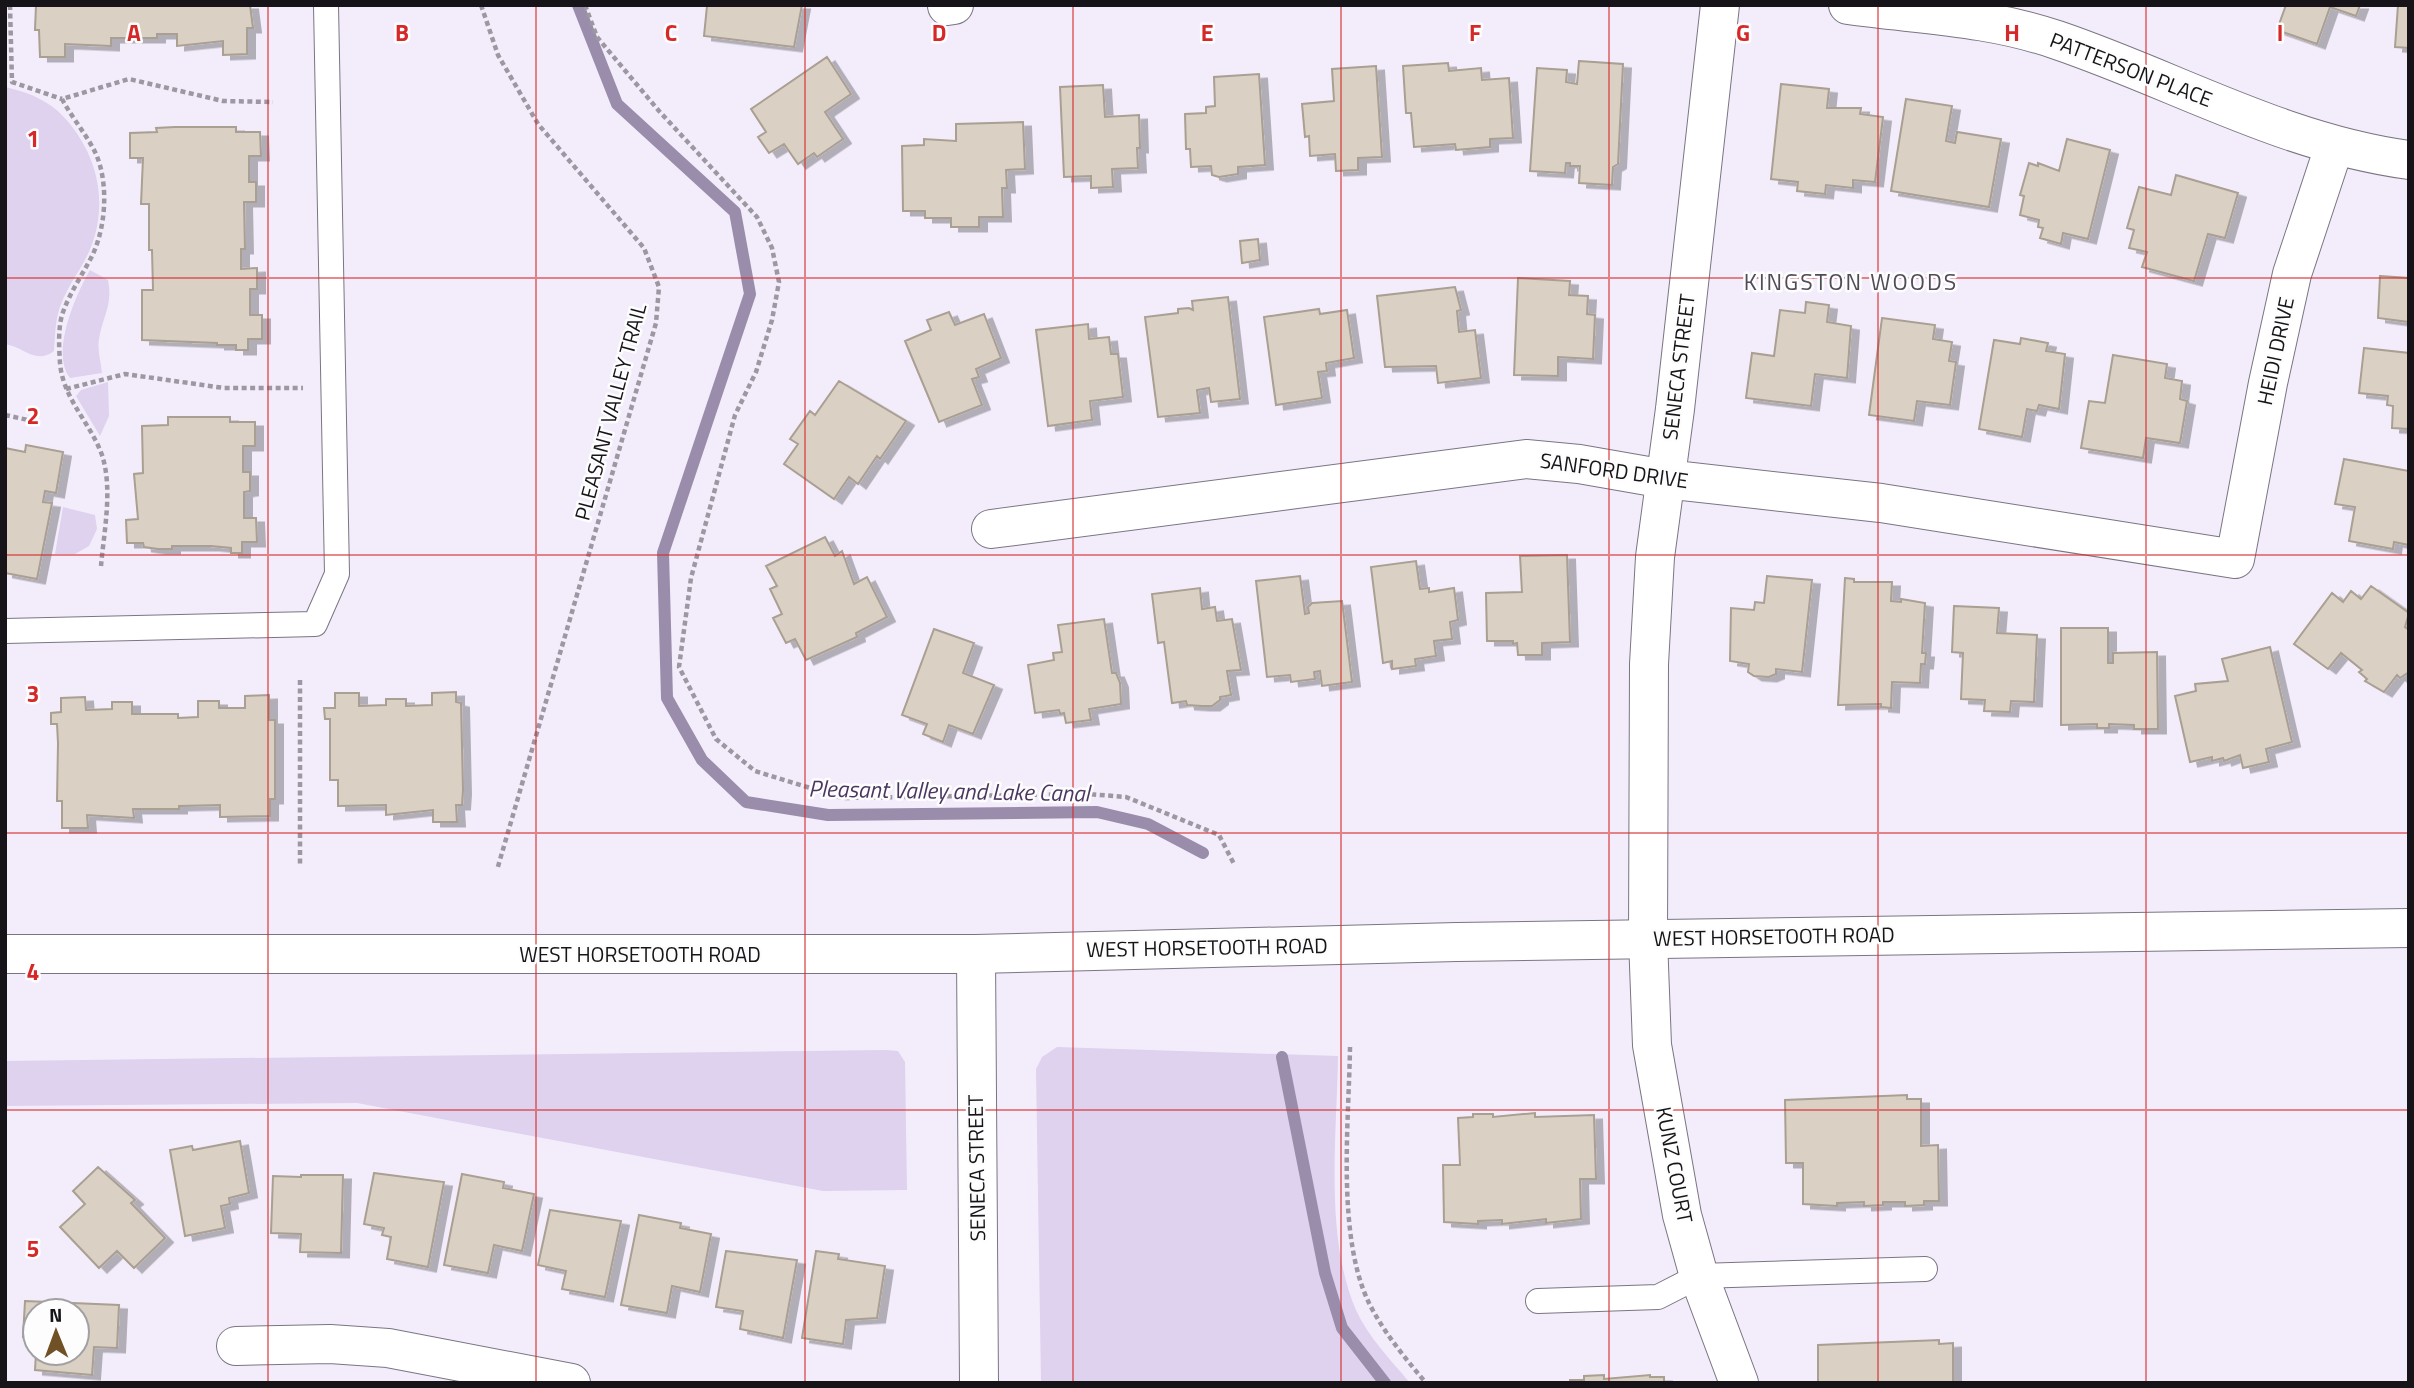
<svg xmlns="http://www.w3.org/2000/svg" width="2414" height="1388" font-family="'Titillium Web',sans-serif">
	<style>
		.green { fill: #ded2ee }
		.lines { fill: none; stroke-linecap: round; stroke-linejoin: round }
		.stream { stroke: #9a8dab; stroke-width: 12 }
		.building { fill: #dad0c3; stroke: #a99f93; stroke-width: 2; filter: url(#shadow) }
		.service-casing { stroke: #7b7582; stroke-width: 26 }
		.minor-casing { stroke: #7b7582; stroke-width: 40 }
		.secondary-casing { stroke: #7b7582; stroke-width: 40 }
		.path { stroke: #9c97a1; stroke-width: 4.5; stroke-dasharray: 5 3.5; stroke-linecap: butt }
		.service { stroke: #fff; stroke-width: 24 }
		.minor { stroke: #fff; stroke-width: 38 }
		.secondary { stroke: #fff; stroke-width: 38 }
		.grid { fill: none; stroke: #d62828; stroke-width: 2; stroke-opacity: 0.55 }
		.labels { text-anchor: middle; stroke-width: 5; stroke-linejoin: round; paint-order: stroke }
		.street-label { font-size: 21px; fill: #171419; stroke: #fdfdfd }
		.neighbourhood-label { font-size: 23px; letter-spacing: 2px; fill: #504b57; stroke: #fdfdfd }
		.water-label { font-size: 23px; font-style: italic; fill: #4a3661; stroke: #fdfdfd }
		.grid-label { font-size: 23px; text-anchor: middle; font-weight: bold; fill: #d62828; stroke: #fdfdfd; stroke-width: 5; stroke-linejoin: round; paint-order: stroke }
	</style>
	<defs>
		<filter id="shadow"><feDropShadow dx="8" dy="4.5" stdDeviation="0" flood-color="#0004"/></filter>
	</defs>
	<rect width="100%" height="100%" fill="#f3edfb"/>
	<path class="green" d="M5,87C38,94 60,107 78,135C100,168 106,209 91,247C82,270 64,289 58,314C55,326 55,339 54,351C36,365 24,347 5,344Z
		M90,270L108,280C113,306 103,315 99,339C97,350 101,362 102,373L70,378C50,353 76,294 90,270Z
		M108,382L109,416L100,436L76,396L81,390Z
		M63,507L95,515L97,529L89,546L75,554H55Z
		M1057,1047L1338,1056C1337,1135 1324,1236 1356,1310C1368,1337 1391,1360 1410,1383H1041L1036,1069L1042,1057Z
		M886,1050L898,1051L905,1062L907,1190L823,1191L357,1103L5,1106V1061Z"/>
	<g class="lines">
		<path class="stream" d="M578,5L617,104L735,212L750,294L663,553L667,698L702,760L746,802L828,815L1097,812L1148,824L1203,853
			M1282,1057L1325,1273L1342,1328L1385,1383"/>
	</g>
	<path class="building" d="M36,5H250L253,28H247V54L223,55V41L177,46V34H157V38H111V46L65,44V57H40L39,30H35Z
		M726,5H802L794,47L704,36L707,6Z
		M2286,5H2360L2356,16L2330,7L2317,44L2277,30Z
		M2398,5H2409V48L2395,47Z
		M827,57L851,94L825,112L843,139L817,157L814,153L798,164L784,144L769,153L758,137L766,132L751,109Z
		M1579,61L1623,64L1618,164L1613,167L1612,185L1579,183L1580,166H1570V163H1566L1565,173L1530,171L1537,68L1567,70L1566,82L1577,84Z
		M1448,63L1449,71L1481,68L1482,80L1509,78L1513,138L1490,139V147L1456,150L1455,144L1414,147L1411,113H1406L1403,66Z
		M1376,66L1382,157L1358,158V170L1336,171L1335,154L1310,156L1309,136L1305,137L1302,104L1334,101L1332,69Z
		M1259,74L1265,165L1238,167V174L1219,177L1212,175L1211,166L1191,167L1190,149H1186L1185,114L1206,113V107L1215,106L1214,77Z
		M1781,84L1829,89L1827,108H1861L1860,114L1883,117L1875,182L1853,180V188L1826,185L1825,194L1797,191L1798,182L1771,179Z
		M1103,85L1105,117L1139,115L1140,148H1137L1138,168L1112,169L1113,187L1091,188V176L1064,177L1060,87Z
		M1906,99L1952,106L1946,141L1955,143L1957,132L2001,139L1989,207L1891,191Z
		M1023,122L1025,169L1006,170L1007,188H1002L1003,217H979V227H951V218H925V211H903L902,146L924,145V139L956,141V124Z
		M175,127H236V132H260L261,156H249V182H256V202H244L245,249H241V269L257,268V289H250V315H262V339H248V350H236V345H217V343L142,340V290H153L152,250H149V204H141L143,158H130V133L157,132L156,128Z
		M2067,139L2110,150L2088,239L2063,233L2061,244L2040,238L2043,228L2038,227L2039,220L2020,215L2024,196L2020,195L2029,163L2038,166V163L2059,171Z
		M2176,175L2238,193L2225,238L2208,234L2194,281L2142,267L2147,252L2129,248L2134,230L2127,228L2139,187L2171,195Z
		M1258,239L1260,260L1242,263L1240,241Z
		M2380,276L2409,278V322L2378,318Z
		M1518,278L1570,281L1569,295L1588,296L1587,314L1595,315L1593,359L1558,357V376L1514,375Z
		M1455,287L1461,310L1457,311L1459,332L1475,330L1481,378L1438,383L1436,366L1385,367L1377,296Z
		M1228,297L1240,399L1211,402L1209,388L1197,390L1200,413L1158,417L1145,317L1178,313V309L1189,308L1193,310L1192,301Z
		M1806,302L1829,305L1827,322L1851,326L1847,378L1815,374L1811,406L1746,398L1752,353L1774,356L1780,310L1805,313Z
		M1319,309L1320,314L1347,310L1354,358L1326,363L1327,371L1318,372L1322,398L1276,405L1264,317Z
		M949,312L955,325L984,314L1001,358L976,369L979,377L972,379L982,405L939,422L905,341L931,330L927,320Z
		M1882,318L1935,325L1933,339L1952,342L1949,361L1956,362L1950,405L1917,401L1914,421L1869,415Z
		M1088,324L1089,339L1109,337L1111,354H1118L1123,397L1090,401L1092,420L1048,426L1036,330Z
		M2021,338L2048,343L2046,351L2065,354L2059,409L2039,405L2037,411L2027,409L2022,437L1979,429L1994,340L2020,344Z
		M2364,348L2409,353V429L2392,428L2393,406L2387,405L2388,396L2359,393Z
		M2113,355L2167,364L2165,378L2182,381L2180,399L2187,401L2180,443L2146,438L2143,458L2081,448L2089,401L2105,403Z
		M839,381L906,421L880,459L877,456L858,484L849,477L834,499L784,464L798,444L790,439L810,411L815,415Z
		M168,417H230V422H255V446H243V472H250V491L244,492V518H256L257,542H242V553H231V548L211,546H172V549H158L144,547L143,543H127L126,520L138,519L134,474L143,473L142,426L168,425Z
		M26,445L63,452L56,493L45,491L43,502L52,503L37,579L5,573V448L25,452Z
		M2344,459L2409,471V545L2394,542L2393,549L2349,541L2355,507L2335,504Z
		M825,537L835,556L842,551L854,584L867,577L887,617L856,633L857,637L806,660L795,639L786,643L773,618L782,614L770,589L777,586L766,566Z
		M1567,555L1570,642L1542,643V655H1518L1517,643L1513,644V641H1487L1486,593L1522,592L1520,556Z
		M1416,561L1420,589L1429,588V592L1454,588L1458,620L1450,622L1452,639L1434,641L1436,656L1415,659L1416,666L1392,669V661L1383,663L1371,567Z
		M1300,576L1305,614L1309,613L1308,607L1312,603L1342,601L1352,682L1322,686L1320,671L1314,672L1315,679L1291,682L1290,675L1267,677L1256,581Z
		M1767,576L1812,580L1802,672L1776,669V674L1769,677L1754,676L1748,672L1749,664L1730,661L1731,608L1754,610L1755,602L1764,603Z
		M1845,578L1854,579V582H1892L1891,601L1901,602V599L1925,603L1922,653H1926L1925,664H1921L1920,683L1892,682L1891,708L1881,707V704L1838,705Z
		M2371,586L2409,613L2405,627L2409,630V672L2400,678L2397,675L2384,692L2365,681L2367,679L2359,672L2362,670L2341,653L2328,669L2294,644L2332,593L2343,602L2351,591L2361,599Z
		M1200,588L1202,609L1215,607L1217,621L1232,619L1241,670L1227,671L1231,695L1220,697V700L1212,706H1202L1187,705L1186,701L1172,703L1164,642L1158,643L1152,594Z
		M1954,606L1999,608L1997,633L2037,635L2034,702L2011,701L2010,712L1984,711L1985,700L1961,699L1963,653L1952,652Z
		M1104,619L1112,673H1116L1120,683L1121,704L1089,709L1091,720L1066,723L1064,713L1060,714L1059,710L1035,713L1028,665L1054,660L1053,653L1062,652L1058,625Z
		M2061,628H2108V663H2113V653L2157,652L2158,729H2134V725L2109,724V728H2097V724L2061,725Z
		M934,629L974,643L963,673L994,685L973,734L949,725L943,742L923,734L927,724L902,715Z
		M2270,647L2292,742L2266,749L2269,762L2243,768L2240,755L2224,761L2223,758L2212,761V757L2190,762L2175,696L2196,691L2195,684L2228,681L2222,659Z
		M456,692V702L461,703L463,790L462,805H456L457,822H433V810L386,815V805L338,806V780H330V719H325L324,708H335V693H359V706L386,705V699H406V706L432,705V693Z
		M269,695V720H275V799H270V816L220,817V805L179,806V809H133L134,818L87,815L88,828H62V801H57L58,743L57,724H51V713L61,712V698L85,697L86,710L112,709V702H132V714H178V718L198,717V701H219V708H245V696Z
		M1907,1095V1099H1921V1146L1938,1145L1939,1201H1924V1205L1905,1206V1202H1883V1205L1864,1206V1202L1837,1203V1206L1803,1204V1163H1786L1785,1100Z
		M1535,1113V1117L1594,1115L1596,1179H1580L1581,1219L1546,1223V1219L1502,1224V1220L1478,1221V1224L1444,1222L1443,1165H1460L1458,1118L1473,1117V1114H1493V1117Z
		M240,1141L249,1193L229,1198L230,1204L221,1206L225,1228L185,1236L170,1150L192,1146L193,1150Z
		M98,1167L135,1200L131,1203L165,1238L134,1268L117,1251L99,1268L60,1227L85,1204L73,1191Z
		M374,1173L444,1182L428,1267L387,1259L391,1237L382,1235L384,1228L364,1224Z
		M462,1174L504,1182L503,1188L534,1194L522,1251L494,1245L488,1273L444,1265Z
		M301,1175H343L341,1253L300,1252L301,1234L271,1233L273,1176L301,1177Z
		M550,1210L621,1221L605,1297L562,1289L566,1271L538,1265Z
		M639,1215L681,1223L680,1228L711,1234L700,1292L672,1286L667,1313L621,1305Z
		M726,1251L797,1260L783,1338L740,1329L743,1311L716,1307Z
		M816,1251L839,1254L838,1259L885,1266L877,1318L846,1320L843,1344L802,1338Z
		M25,1301L119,1305L117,1348L94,1347L92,1375L35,1370L36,1353H77V1311H35V1337H23Z
		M1939,1340V1344L1953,1343V1383H1818V1345Z
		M1604,1375V1379L1650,1375V1377H1664V1383H1570V1380H1584V1376Z"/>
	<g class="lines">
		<defs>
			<path id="service" d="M5,631L315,624L337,574L326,5
				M1538,1301L1658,1297L1699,1276L1925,1269"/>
			<path id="minor" d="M1720,5L1675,409L1655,557L1649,664L1648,939L1652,1045L1682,1215L1699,1276L1739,1383
				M1848,5C1920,15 1987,16 2057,40C2175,80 2283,143 2409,160
				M947,6L954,5
				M991,529L1526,459L1579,464L1665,479L1881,503L2235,559L2268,383L2292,274L2334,147
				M976,954L979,1383
				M236,1346L330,1344L388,1348L571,1383"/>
			<path id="secondary" d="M5,954H976L1457,942L2409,928"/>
		</defs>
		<use href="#service" class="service-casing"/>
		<use href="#minor" class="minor-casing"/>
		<use href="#secondary" class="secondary-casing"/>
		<path class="path" d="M10,5L12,82L62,99
			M481,5L498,55L538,124L644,248L659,287L656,323L497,870
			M585,5L597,37L659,111L757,217L772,248L779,282L772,320L756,372L735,415L691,578L679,667L716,739L755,771L843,798L1088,794L1126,797L1219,835L1234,864
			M66,389L125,374L224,388H303
			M5,415L28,420
			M101,566C104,531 113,489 102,455C90,422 63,399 60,363C59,347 58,330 62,315C69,294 81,277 91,258C106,229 109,184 96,154C87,135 72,118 62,99L129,79L223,101L273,102
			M300,680V864
			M1350,1047C1349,1122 1336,1238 1370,1305C1385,1334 1405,1358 1426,1383"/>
		<use href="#service" class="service"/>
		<use href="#minor" class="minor"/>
		<use href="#secondary" class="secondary"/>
	</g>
	<path class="grid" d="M268,5V1383M536,5V1383M805,5V1383M1073,5V1383M1341,5V1383M1609,5V1383M1878,5V1383M2146,5V1383M5,278H2409M5,555H2409M5,833H2409M5,1110H2409"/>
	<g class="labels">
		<g class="street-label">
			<text transform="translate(2131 70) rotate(21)" y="7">PATTERSON PLACE</text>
			<text transform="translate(2276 351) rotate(-78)" y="7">HEIDI DRIVE</text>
			<text transform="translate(1679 367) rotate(-83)" y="7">SENECA STREET</text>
			<text transform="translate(611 412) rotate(-75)" y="7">PLEASANT VALLEY TRAIL</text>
			<text transform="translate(1614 471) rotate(8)" y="7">SANFORD DRIVE</text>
			<text transform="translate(1774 937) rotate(-1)" y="7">WEST HORSETOOTH ROAD</text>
			<text transform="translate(1207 948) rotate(-1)" y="7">WEST HORSETOOTH ROAD</text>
			<text x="640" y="962">WEST HORSETOOTH ROAD</text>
			<text transform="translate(1674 1165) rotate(79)" y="7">KUNZ COURT</text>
			<text transform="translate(977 1168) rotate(-91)" y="7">SENECA STREET</text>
		</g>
		<g class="neighbourhood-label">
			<text x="1851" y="290">KINGSTON WOODS</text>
		</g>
		<g class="water-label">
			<text transform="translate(949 791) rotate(1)" y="8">Pleasant Valley and Lake Canal</text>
		</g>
	</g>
	<g class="grid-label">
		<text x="134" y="41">A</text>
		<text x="402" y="41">B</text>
		<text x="671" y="41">C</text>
		<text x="939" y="41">D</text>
		<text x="1207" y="41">E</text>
		<text x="1475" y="41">F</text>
		<text x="1743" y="41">G</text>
		<text x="2012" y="41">H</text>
		<text x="2280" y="41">I</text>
		<text x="33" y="147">1</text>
		<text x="33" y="424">2</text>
		<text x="33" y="702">3</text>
		<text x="33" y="980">4</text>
		<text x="33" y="1257">5</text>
	</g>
	<rect width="2414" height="1388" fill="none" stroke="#171419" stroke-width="14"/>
	<g transform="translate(56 1332) rotate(359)"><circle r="33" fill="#fdfdfd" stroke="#a1a0a2" stroke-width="2"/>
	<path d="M0-5L12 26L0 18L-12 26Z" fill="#705126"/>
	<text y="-10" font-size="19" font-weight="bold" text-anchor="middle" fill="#171419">N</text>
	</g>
</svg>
